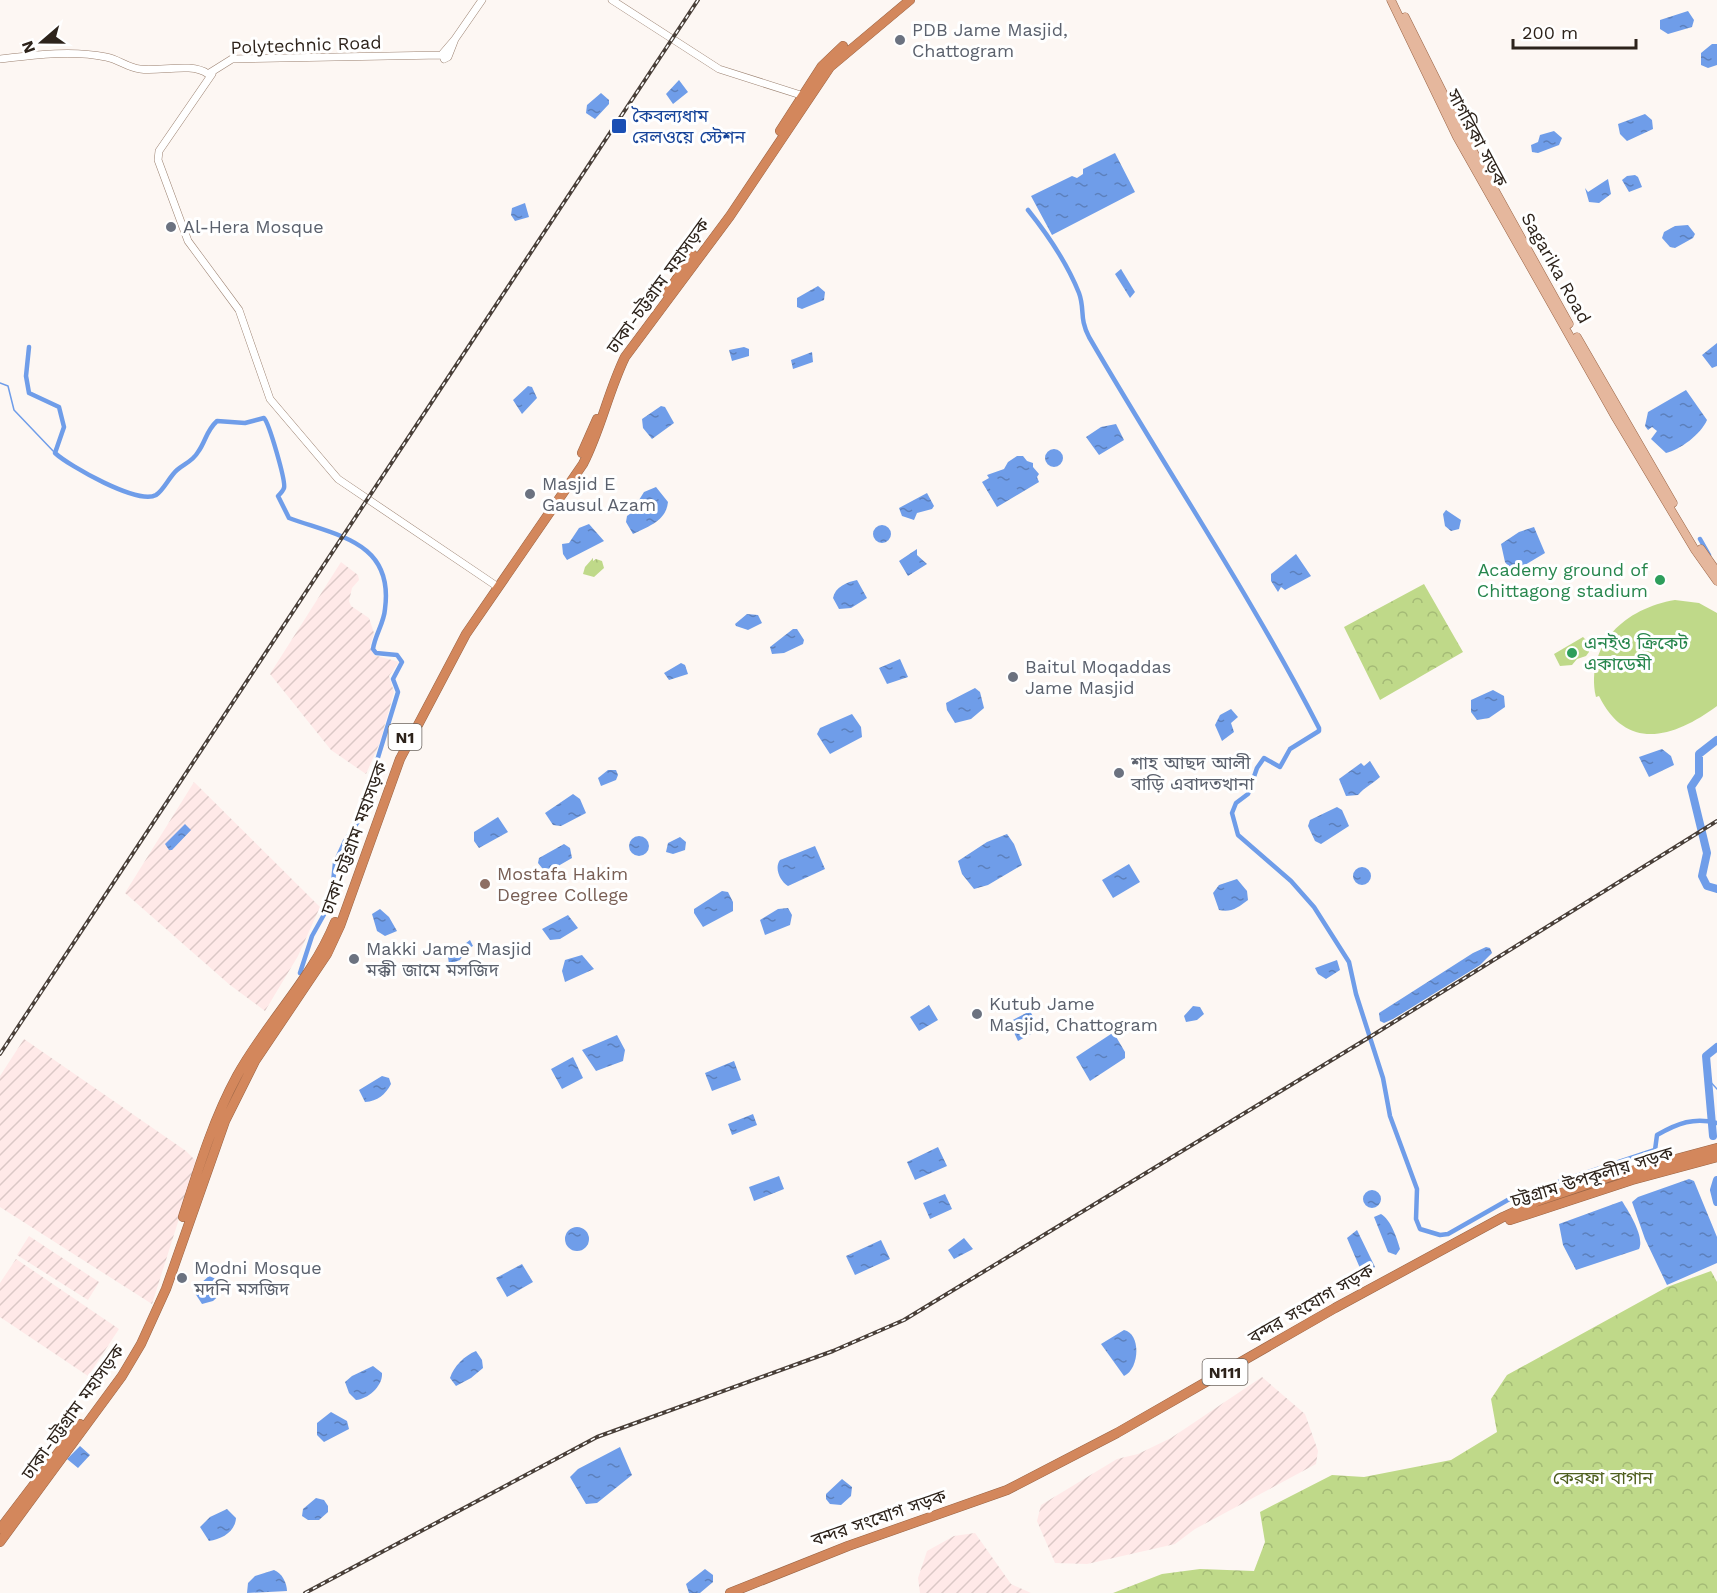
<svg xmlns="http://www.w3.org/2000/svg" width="1717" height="1593" font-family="'Work Sans','Noto Sans Bengali',sans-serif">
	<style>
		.industrial { fill: url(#industrial-furrows) }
		.grass { fill: #bfd989 }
		.forest { fill: url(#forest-crowns) }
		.water { fill: url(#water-ripples) }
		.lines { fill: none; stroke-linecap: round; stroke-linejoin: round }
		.stream { stroke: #6f9de9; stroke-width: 1.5 }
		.canal { stroke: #6f9de9; stroke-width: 4.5 }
		.river { stroke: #6f9de9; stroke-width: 8 }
		.secondary-casing { stroke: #9b8170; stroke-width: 8 }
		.primary-casing { stroke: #996445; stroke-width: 9 }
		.highway-casing { stroke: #996445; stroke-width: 10 }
		.secondary { stroke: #fff; stroke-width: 7 }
		.primary { stroke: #e5b79d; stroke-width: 8 }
		.highway { stroke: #d3875c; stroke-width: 9 }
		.rail-casing { stroke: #493f38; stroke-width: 4 }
		.rail { stroke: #fff; stroke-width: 1.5; stroke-dasharray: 4.5; stroke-linecap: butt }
		.worship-dot { fill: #6b7280; stroke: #fff; stroke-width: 2 }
		.transit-dot { fill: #1a4fb4; stroke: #fff; stroke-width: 2 }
		.leisure-dot { fill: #2e9e5b; stroke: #fff; stroke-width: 2 }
		.education-dot { fill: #8d6e63; stroke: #fff; stroke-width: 2 }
		.labels { text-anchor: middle; stroke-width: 6; stroke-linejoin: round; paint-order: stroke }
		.shield { fill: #fff; stroke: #6c655f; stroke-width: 1.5 }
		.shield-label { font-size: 16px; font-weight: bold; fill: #2d231b }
		.worship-label { font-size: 18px; fill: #5b616d; stroke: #fff; text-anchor: start }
		.street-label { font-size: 18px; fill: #2d231b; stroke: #fff }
		.transit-label { font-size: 18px; fill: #164399; stroke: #fff; text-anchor: start }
		.leisure-label { font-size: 18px; fill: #27864d; stroke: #fff; text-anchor: end }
		.education-label { font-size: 18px; fill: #785e54; stroke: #fff; text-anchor: start }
		.park-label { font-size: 18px; fill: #4e5f1e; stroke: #fff }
	</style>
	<defs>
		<pattern id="industrial-furrows" width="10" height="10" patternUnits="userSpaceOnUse" patternTransform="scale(1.5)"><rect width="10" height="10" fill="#ffe9e8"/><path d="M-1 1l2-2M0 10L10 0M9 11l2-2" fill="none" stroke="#dbc8c6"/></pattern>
		<pattern id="forest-crowns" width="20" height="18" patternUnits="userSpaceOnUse" patternTransform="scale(1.5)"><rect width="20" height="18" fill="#bfd989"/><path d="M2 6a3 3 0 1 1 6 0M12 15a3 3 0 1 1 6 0" fill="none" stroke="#a4ba76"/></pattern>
		<pattern id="water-ripples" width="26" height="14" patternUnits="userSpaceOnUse" patternTransform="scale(1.5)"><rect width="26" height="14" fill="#6f9de9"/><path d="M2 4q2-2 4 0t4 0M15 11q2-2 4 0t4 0" fill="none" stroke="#5c80bc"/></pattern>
	</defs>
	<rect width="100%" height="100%" fill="#fdf7f3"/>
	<path class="industrial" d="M341,562L358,575L359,580L352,588L349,601L351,606L369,618L374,633L370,646L374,655L399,662L389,676L394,692L380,742L366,774L331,750L270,674Z
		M194,782L320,907L298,956L265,1011L230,985L125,893Z
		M24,1039L186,1151L197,1162L152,1304L0,1207V1076Z
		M29,1236L99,1282L88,1300L17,1255Z
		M16,1259L119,1329L88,1376L0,1317V1283Z
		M1262,1377L1305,1414L1318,1451L1316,1464L1195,1529L1175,1544L1087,1564L1055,1563L1037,1521L1041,1505L1117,1459L1138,1454L1171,1438Z
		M975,1533L1011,1584L1031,1593H920L918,1578L927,1551L954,1536Z"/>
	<path class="grass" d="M1675,600L1699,603L1717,613V706C1675,737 1627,753 1599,696L1596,697C1585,644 1626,608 1675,600Z
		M1583,637L1588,642L1589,652L1586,656L1577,659L1572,665L1560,666L1554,654Z"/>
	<path class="forest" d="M593,558V561L596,559L602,561L604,568L594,577L583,574L585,567Z
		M1424,584L1463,652L1380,700L1344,627Z
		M1711,1271L1717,1282V1593H1113L1162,1574L1200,1569L1254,1571L1265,1542L1260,1512L1332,1475L1364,1477L1451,1460L1497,1432L1491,1399L1507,1375L1667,1287Z"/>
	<path class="water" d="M1688,11L1694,20L1692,27L1668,34L1660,29V20Z
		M1712,44H1717V65L1708,68L1701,65V53Z
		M679,80L688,92L673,104L666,94Z
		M601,93L609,100V104L595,119L586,113L587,105Z
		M1645,114L1652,120L1653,129L1627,141L1620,134L1618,124Z
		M1554,131L1562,138L1559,145L1538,153L1532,152L1531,145L1538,142L1540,135Z
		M1115,153L1135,192L1052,235L1031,196L1072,176L1077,178L1083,174V169Z
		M1635,175L1638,177L1642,187L1629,192L1622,180L1627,176Z
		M1608,179L1611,194L1599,203L1589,202L1585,188L1588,192Z
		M525,203L529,217L515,221L511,215L512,208Z
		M1688,225L1695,234L1693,238L1675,248L1670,247L1662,238L1664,232L1675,226Z
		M1121,269L1135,292L1130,298L1115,274Z
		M818,286L825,292L824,300L802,309L797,307V298Z
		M1717,343V366L1712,368L1702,355Z
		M744,347L749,349V356L732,361L729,350Z
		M812,352L813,362L793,369L791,360Z
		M528,386L532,387L537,398L522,414L513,400Z
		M1686,390L1707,420C1701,434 1680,450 1666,453L1651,439L1657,431L1652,427L1648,430L1645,426L1648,412Z
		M661,406L665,407L674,423L652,439L643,428L642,419Z
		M1116,424L1124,440L1099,455L1086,437L1101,427Z
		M1045 458a9 9 0 1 1 18 0a9 9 0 1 1-18 0Z
		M1017,456H1023L1027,461L1033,463V467L1039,474L1037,477L1039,482L997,507L982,482L989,478L987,475L1004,469L1008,462Z
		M656,487L668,502C666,521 649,526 633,534L626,522L627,516L641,506L639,500L644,492Z
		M927,493L934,506L932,509L917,513L914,520L902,516L899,508Z
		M1446,510L1461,520L1459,529L1451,531L1445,526L1443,514Z
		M589,524L604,541L567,560L563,554L562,544L569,543L579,528Z
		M873 534a9 9 0 1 1 18 0a9 9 0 1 1-18 0Z
		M1534,527L1545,553L1513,572L1505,562L1501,544L1519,532Z
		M917,549V555L927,564L908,576L899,561Z
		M1296,554L1311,576L1285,590L1281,587L1278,592L1271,581V574Z
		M857,580L867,598L851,608L839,609L833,598C835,587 847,582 857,580Z
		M747,614L758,615L762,623L748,630L736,626L735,624Z
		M793,629H797L804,640L803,644L784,653L772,654L770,647Z
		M900,659L908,677L887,684L879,668Z
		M681,663L685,665L688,674L669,680L664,673Z
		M975,688L980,692L984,708L971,719L955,723L947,710L946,703Z
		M1493,690L1504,696L1505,707L1489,718L1477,720L1471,712V700Z
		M1231,709L1238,717L1231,723L1234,732L1222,741L1215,725L1220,715Z
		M852,714L861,727L862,737L830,754L817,734L820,728Z
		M1662,749L1671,756L1674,765L1649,777L1639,757Z
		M1370,761L1380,777C1372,784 1365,787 1358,795L1346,796L1339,779L1361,763L1364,766Z
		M608,770H616L618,775L616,780L601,786L598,778Z
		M573,794L580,799L586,813L561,826L553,825L545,813Z
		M1337,807L1342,810L1349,826L1321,844L1315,841L1308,826L1310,820Z
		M498,817L508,832L479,848L474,841V832Z
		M185,824L191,830L172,850H169L165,844Z
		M1007,834L1014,844L1022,865L988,885L974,889L962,874L958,861L987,842Z
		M629 846a10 10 0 1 1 20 0a10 10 0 1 1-20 0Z
		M680,837L686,842L685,850L673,854L666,852L668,843Z
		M564,844L570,848L572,858L546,873L538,863L539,858Z
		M815,846L825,869L788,886C780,881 774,868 780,860Z
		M1129,864L1140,882L1113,898L1102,880Z
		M1353 876a9 9 0 1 1 18 0a9 9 0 1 1-18 0Z
		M1237,879L1247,891L1248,900C1239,907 1231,913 1219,910L1213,893L1219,885Z
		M722,891L728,892L733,902V911L703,927L694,913V909Z
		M788,908L792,915L790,925L765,935L760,920L778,909Z
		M380,909L389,917L397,931L385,936L377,931L372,914Z
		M568,915L578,928L560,939L550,940L542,929Z
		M470,940L473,946L467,949L460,960L449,964L448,957Z
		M1486,947L1490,948L1492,953L1480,965L1393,1019L1384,1023L1380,1021L1379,1013L1473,953Z
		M582,955L594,969L565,982L562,971L565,960Z
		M1337,960L1340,970L1326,979L1318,974L1315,968Z
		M929,1005L938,1020L919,1031L910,1017Z
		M1193,1006L1200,1007L1204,1014L1197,1020L1186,1022L1184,1016Z
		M1030,1011L1040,1029L1018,1041L1009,1022Z
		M1111,1034L1115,1035L1125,1052V1058L1090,1081L1076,1057Z
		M617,1035L625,1050L623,1061L596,1071L582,1050Z
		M573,1057L583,1078L562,1089L551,1069Z
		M734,1061L741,1080L712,1091L705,1073Z
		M382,1076L389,1078L391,1084C385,1095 378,1101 365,1102L359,1090Z
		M753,1114L757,1125L732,1135L728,1124Z
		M938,1147L947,1166L915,1180L907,1162Z
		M779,1176L784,1189L754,1201L749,1187Z
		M1689,1179L1694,1181L1717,1237V1263L1667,1285L1645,1239L1632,1202L1638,1197Z
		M1363 1199a9 9 0 1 1 18 0a9 9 0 1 1-18 0Z
		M945,1194L952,1209L930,1219L923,1203Z
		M1622,1201C1629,1212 1645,1237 1639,1249L1576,1270L1563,1245L1559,1224Z
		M1381,1214C1391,1220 1397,1238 1400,1249L1396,1255L1388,1252L1374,1217Z
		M565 1239a12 12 0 1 1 24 0a12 12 0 1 1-24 0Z
		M1357,1230L1375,1267L1363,1275L1347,1238Z
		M964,1238L973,1249L954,1259L948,1250Z
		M881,1240L890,1259L855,1275L846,1256Z
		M522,1264L533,1282L507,1297L496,1278Z
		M209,1276L216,1279L224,1291L213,1301L202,1304L193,1290Z
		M1124,1330C1142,1334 1139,1370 1124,1376L1101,1344Z
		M476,1351L482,1360L483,1368L471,1378L456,1386L450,1378C454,1366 464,1356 476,1351Z
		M373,1366L382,1373C383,1386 368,1399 356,1400L349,1393L345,1382L352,1376Z
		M331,1412L347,1421L349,1429L324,1442L317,1435V1423Z
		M80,1446L90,1455L78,1468L67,1459Z
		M620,1447L632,1475L597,1503L586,1504L570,1477L578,1469Z
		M842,1479L852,1487L851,1496L841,1505L830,1504L826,1499V1494Z
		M316,1498L324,1500L328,1506V1512L319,1520H308L302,1516L303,1509Z
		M227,1509L236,1518C235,1532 222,1539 209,1541L200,1527L210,1517Z
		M705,1569L713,1575V1582L700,1593H689L686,1584Z
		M274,1570C282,1573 287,1583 287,1591L247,1593L248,1583L255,1576Z"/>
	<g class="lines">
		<path class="stream" d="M0,383L8,386L14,410L55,453
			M1707,1078L1717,1089"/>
		<path class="canal" d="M1028,210C1048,235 1067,263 1079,293C1085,309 1079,318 1089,337C1165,468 1250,594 1319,728V731L1290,749L1280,767L1264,758L1257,768L1248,794L1236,803L1232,813L1238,835L1291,881L1314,907L1349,962L1356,994L1383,1078L1390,1116L1417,1189L1416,1219L1420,1229L1440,1235L1448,1234L1513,1197L1655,1150L1657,1135C1678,1123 1694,1117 1717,1123
			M29,347L26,376L29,393L59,407L64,427L55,453C69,466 138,505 156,495C164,490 169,477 177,470C184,464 193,461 198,452C206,441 206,431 217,421L245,423L264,418C269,423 286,481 284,488C283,491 280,494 278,496L289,518C338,536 394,542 385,609C384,623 375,635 373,649L376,653L397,655L402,662L393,679L398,692L372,777L369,805L345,841L335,863L331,902L312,936L300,973
			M1700,539L1709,555"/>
		<path class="river" d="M1717,740L1699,754V775L1691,787L1707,853L1702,876L1707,886L1717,889
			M1713,1136L1706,1056L1717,1047
			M1717,1180L1714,1190L1717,1202"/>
		<defs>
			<path id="secondary" d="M612,0L719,69L807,97
				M455,39L448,57L444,59L443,53Z
				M455,39L482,0
				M0,59C34,55 72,50 106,57C118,59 128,68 140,69C160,72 192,62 208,74L232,59L442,55
				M212,74L159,151L158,160L188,241L239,310L270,399L338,479L495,585"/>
			<path id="primary" d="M1391,0L1457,137L1616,418L1695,550L1717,581
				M1405,17L1463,133L1569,324
				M1577,337L1673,503
				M1701,549L1717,572"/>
			<path id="highway" d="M780,131L822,66L843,46
				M667,293L693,255
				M582,453L597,419
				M183,1217C198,1170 213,1120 237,1076C266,1023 312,979 335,922
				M1510,1220L1632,1180L1717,1157
				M0,1529L80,1424
				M0,1542L122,1376L141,1344L166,1289L225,1121L255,1061L327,954L340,926L400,759L466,634L583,464C601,429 608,392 625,357L730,216L830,67L910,0
				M730,1593L848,1546L1007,1490L1117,1433L1335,1308L1503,1217L1538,1201L1609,1177L1717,1148"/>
		</defs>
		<use href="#secondary" class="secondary-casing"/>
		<use href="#primary" class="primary-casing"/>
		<use href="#highway" class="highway-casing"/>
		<use href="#secondary" class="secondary"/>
		<use href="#primary" class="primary"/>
		<use href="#highway" class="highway"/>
		<defs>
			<path id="rail" d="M0,1054L698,0
				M305,1593L597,1437L833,1351L904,1320L1373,1035L1717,821"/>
		</defs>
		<use href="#rail" class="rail-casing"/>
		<use href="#rail" class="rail"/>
	</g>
	<g class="worship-dot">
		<circle cx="900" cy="40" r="6"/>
		<circle cx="171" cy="227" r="6"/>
		<circle cx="530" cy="494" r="6"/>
		<circle cx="1013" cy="677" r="6"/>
		<circle cx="1119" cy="773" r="6"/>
		<circle cx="354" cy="959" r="6"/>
		<circle cx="977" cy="1014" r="6"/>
		<circle cx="182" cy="1278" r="6"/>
	</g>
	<rect class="transit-dot" x="611" y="118" width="16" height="16" rx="3"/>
	<g class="leisure-dot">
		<circle cx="1660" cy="580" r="6"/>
		<circle cx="1572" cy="653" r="6"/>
	</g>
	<circle class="education-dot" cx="485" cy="884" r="6"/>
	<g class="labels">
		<g class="shield">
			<rect x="388.5" y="724" width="33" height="26" rx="4.5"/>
			<rect x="1202.5" y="1359" width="45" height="26" rx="4.5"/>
		</g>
		<g class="shield-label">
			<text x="405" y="743">N1</text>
			<text x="1225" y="1378">N111</text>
		</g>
		<g class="worship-label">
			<text x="912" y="36">PDB Jame Masjid,<tspan x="912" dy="21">Chattogram</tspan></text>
			<text x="183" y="233">Al-Hera Mosque</text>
			<text x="542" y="490">Masjid E<tspan x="542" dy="21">Gausul Azam</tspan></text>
			<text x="1025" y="673">Baitul Moqaddas<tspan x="1025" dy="21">Jame Masjid</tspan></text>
			<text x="1131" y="769">শাহ আছদ আলী<tspan x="1131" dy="21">বাড়ি এবাদতখানা</tspan></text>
			<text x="366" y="955">Makki Jame Masjid<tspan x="366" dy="21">মক্কী জামে মসজিদ</tspan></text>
			<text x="989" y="1010">Kutub Jame<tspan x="989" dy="21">Masjid, Chattogram</tspan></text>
			<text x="194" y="1274">Modni Mosque<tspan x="194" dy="21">মদনি মসজিদ</tspan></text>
		</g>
		<g class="street-label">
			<text transform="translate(306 45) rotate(-2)" y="6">Polytechnic Road</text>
			<text transform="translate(1477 138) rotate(62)" y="6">সাগরিকা সড়ক</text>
			<text transform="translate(1556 268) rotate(61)" y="6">Sagarika Road</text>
			<text transform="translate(658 286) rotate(-54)" y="6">ঢাকা-চট্টগ্রাম মহাসড়ক</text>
			<text transform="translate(354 838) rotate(-70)" y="6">ঢাকা-চট্টগ্রাম মহাসড়ক</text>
			<text transform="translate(1592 1177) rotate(-17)" y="6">চট্টগ্রাম উপকূলীয় সড়ক</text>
			<text transform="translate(1311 1304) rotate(-30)" y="6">বন্দর সংযোগ সড়ক</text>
			<text transform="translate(73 1412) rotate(-54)" y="6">ঢাকা-চট্টগ্রাম মহাসড়ক</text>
			<text transform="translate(879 1518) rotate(-19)" y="6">বন্দর সংযোগ সড়ক</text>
		</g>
		<g class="transit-label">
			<text x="632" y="122">কৈবল্যধাম<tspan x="632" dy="21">রেলওয়ে স্টেশন</tspan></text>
		</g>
		<g class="leisure-label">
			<text x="1648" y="576">Academy ground of<tspan x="1648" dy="21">Chittagong stadium</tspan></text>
			<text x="1584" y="649" text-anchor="start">এনইও ক্রিকেট<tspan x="1584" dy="21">একাডেমী</tspan></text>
		</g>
		<g class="education-label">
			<text x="497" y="880">Mostafa Hakim<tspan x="497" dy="21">Degree College</tspan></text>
		</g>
		<g class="park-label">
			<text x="1603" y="1484">কেরফা বাগান</text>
		</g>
	</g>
	<g transform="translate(42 42) rotate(250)" stroke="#ffffff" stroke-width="4.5" paint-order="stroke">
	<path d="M0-4.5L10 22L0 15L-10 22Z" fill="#2d231b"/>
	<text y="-9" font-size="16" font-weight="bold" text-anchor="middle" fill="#2d231b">N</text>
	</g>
	<path d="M1513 39v9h123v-9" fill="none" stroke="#2d231b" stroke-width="3"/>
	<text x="1522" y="39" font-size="18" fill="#2d231b" stroke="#ffffff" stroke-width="4.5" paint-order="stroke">200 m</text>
</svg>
